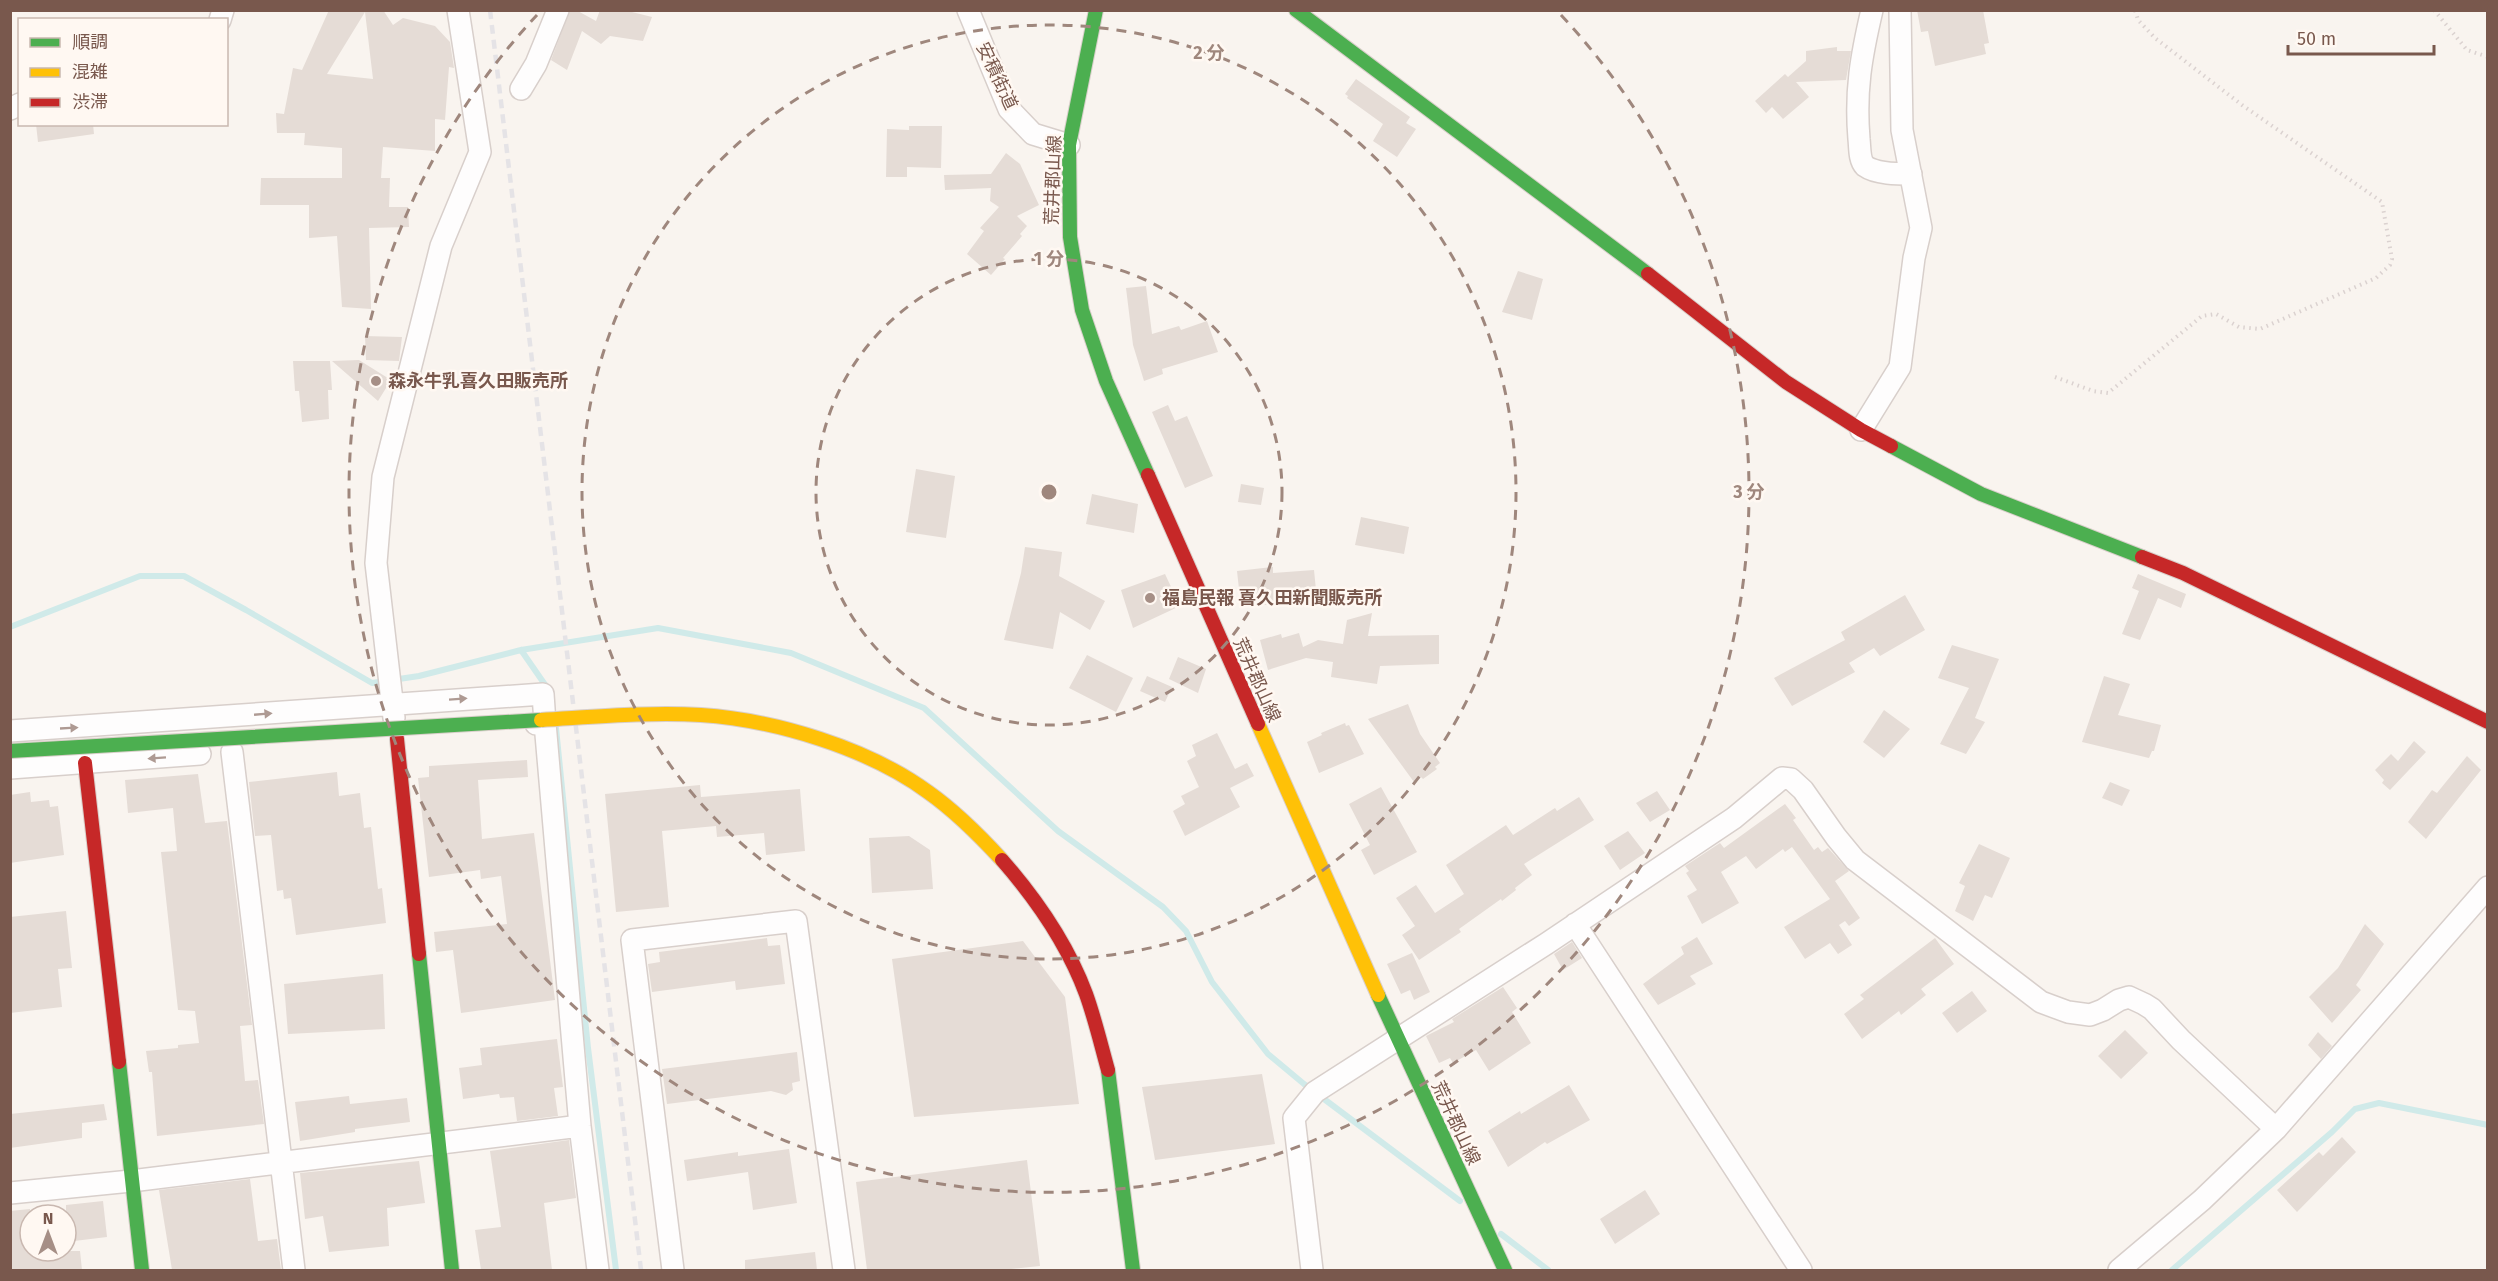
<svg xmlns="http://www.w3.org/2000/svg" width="2498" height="1281" font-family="'Fira Sans','Noto Sans JP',sans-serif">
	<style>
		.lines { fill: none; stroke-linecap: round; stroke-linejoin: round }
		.stream { stroke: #d0eae9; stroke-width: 6 }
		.building { fill: #e5dcd6; fill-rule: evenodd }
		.street-casing { stroke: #d8cfcb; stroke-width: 24 }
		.fast-casing { stroke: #d9cfca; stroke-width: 16 }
		.slow-casing { stroke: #d9cfca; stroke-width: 16 }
		.jam-casing { stroke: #d9cfca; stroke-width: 16 }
		.path { stroke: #dbd2d0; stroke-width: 4; stroke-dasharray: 1.5 4.5; stroke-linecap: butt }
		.street { stroke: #fefdfd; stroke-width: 21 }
		.fast { stroke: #4caf50; stroke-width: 14 }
		.slow { stroke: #ffc107; stroke-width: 14 }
		.jam { stroke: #c62828; stroke-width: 14 }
		.rail { stroke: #e5e3e6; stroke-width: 4.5; stroke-dasharray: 9 6; stroke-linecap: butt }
		.fast-bridge-casing { stroke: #d9cfca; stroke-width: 16; stroke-linecap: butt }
		.slow-bridge-casing { stroke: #d9cfca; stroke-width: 16; stroke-linecap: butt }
		.jam-bridge-casing { stroke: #d9cfca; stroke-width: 16; stroke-linecap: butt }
		.fast-bridge { stroke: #4caf50; stroke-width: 14 }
		.slow-bridge { stroke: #ffc107; stroke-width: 14 }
		.jam-bridge { stroke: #c62828; stroke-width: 14 }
		.oneway { fill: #ae9a93 }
		.ring { fill: none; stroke: #9f877d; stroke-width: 3; stroke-dasharray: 10 8 }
		.poi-dot { fill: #a68f86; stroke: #fff8f2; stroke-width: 2 }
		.labels { text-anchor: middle; stroke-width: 5; stroke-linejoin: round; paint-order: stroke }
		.street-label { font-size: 18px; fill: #79584d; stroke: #fff8f2 }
		.poi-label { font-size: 18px; font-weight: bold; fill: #79584d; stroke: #fff8f2; text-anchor: start }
		.centre { fill: #9f877d; stroke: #fff8f2; stroke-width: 3 }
		.ring-label { font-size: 18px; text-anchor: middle; font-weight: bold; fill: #9f877d; stroke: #fff8f2; stroke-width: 5; stroke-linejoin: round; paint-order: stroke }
	</style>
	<rect width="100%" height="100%" fill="#f9f4ef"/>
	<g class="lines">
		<path class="stream" d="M10,627L140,576H184L246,610L372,683L419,676L521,650L658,628L791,653L924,708L1058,831L1163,907L1186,931L1212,982L1268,1054L1304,1084L1460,1201
			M521,650L548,689
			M556,728L588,1048L616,1270
			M1501,1234L1548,1270
			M2172,1270L2332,1132L2355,1109L2379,1103L2488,1125"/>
	</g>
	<path class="building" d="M329,10H383L393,25L403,18L435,26L450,42L454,68L449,67L445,120L435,119V151L383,147L381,178H390L389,207H408L409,227L369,228L371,309L342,307L337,236L309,238V205H260L261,178H342V148L304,145L305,133H277L276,113L284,114L293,68L302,70ZM365,12L373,79L327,74Z
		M570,10H576L596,21L600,10H624L652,17L643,41L610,36L601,44L582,31L567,70L551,60Z
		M1917,10H1983L1989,43L1984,44L1986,54L1935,66L1928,31L1921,32Z
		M1837,47V51H1851L1846,80L1796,82L1809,97L1783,119L1772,107L1766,113L1755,101L1785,74L1788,77L1806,61V51Z
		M1356,79L1410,117L1406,123L1416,129L1397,157L1373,141L1383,124L1347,98L1348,96L1345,94Z
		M36,124H93L94,134L38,142Z
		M909,126H942L941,168L907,167V177H886L887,129L909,130Z
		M1006,153L1020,164L1039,205L1017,216L1027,226L1020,234L1022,236L1003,258L1005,259L991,275L967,254L984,231L980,228L999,207L990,201L991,188L945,190L944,175L991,174Z
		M1518,271L1543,279L1532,320L1502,312Z
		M1146,286L1152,334L1179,326L1181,330L1207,321L1218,352L1162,369L1163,374L1144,381L1133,345L1126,288Z
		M365,336L402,337L399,361L366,360Z
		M359,360L391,380L378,401L332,361Z
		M293,361H330L332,390H328L329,419L302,422L299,391H295Z
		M1168,405L1175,421L1187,416L1213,476L1185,488L1152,412Z
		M916,469L955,476L946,538L906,532Z
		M1241,484L1264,488L1261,505L1238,502Z
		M1092,494L1138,504L1134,533L1086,524Z
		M1361,517L1409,527L1404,554L1355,545Z
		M1025,547L1062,552L1059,576L1105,601L1090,630L1060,612L1053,649L1004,640L1021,573Z
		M1273,567V573L1314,570L1316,590L1297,592V596H1292L1293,602L1255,606L1254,601L1244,602L1243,589H1239L1237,571Z
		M1165,574L1180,606L1133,628L1121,590Z
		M2138,574L2186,594L2181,608L2158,598L2140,640L2122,634L2139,591L2132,588Z
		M1905,595L1925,630L1880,656L1874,648L1849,663L1855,672L1792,706L1774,678L1845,640L1841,632Z
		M1372,613L1368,636L1439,635V664L1380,666L1377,684L1331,677L1333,662L1306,658L1268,670L1260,640L1281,634L1282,638L1299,633L1303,647L1318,640L1343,644L1347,620Z
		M1952,645L1999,659L1975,718L1985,722L1966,754L1940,744L1969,688L1938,678Z
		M1087,655L1133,678L1116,712L1069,688Z
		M1178,657L1206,669L1198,693L1169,679Z
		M1147,676L1172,687L1165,702L1140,691Z
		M2104,676L2130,684L2118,715L2161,725L2154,751H2152L2149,758L2082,742Z
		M1408,704L1420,734L1440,763L1435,767L1437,769L1423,779L1421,777L1414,782L1368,719Z
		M1884,710L1910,729L1884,758L1863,742Z
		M1345,723L1346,726L1349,725L1364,754L1319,773L1307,742L1322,735L1321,733Z
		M1217,733L1235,769L1247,763L1254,776L1230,788L1240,807L1185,836L1173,811L1185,804L1181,796L1199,787L1187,761L1196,756L1192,745Z
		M2414,741L2426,752L2390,790L2382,783L2384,780L2375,770L2391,754L2398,761Z
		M2467,756L2481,770L2426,839L2408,822L2432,790L2437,793Z
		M527,760L528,777L478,780L482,839L534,833L555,1000L461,1013L453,950L436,952L434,932L507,924L501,876L481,879L480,870L429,877L418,778L429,777V766Z
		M337,772L339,796L360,793L364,828L371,827L378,889L382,888L386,923L296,935L291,898L284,899L283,890L277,891L271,835L255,836L249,782Z
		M198,774L205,823L227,821L252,1025L240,1026L245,1081L258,1080L264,1124L157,1136L152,1072H149L146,1051L178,1048V1045L199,1043L195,1011L178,1010L161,852L177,851L173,808L128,813L125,780Z
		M2110,782L2130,790L2122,806L2102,798Z
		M700,785L701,797L800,789L805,851L766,855L764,833L717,837L716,826L662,831L669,907L616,912L605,794Z
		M1381,787L1417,852L1374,875L1361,850L1370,845L1349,804Z
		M1657,791L1670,810L1650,822L1636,803Z
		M30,792L31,802L49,800L50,807L58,806L64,855L10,863V795Z
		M1579,797L1594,820L1524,864L1532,875L1515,888L1516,890L1502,901L1501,899L1459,929L1461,932L1419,960L1402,935L1415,926L1396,898L1416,885L1435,913L1464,894L1446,865L1506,825L1513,835L1555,808L1557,811Z
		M1785,804L1796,818L1793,820L1814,850L1818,847L1822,852L1828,848L1849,871L1835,881L1860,918L1849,926L1845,921L1839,925L1852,945L1838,954L1830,943L1805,959L1784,927L1830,899L1792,847L1785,852L1783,849L1756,869L1746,856L1721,872L1739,903L1702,924L1687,896L1697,890L1686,873L1689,871L1685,866L1720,843L1724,848Z
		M1628,831L1645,853L1620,870L1604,846Z
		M909,836L930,850L933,889L872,893L869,838Z
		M1979,844L2010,858L1992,898L1985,895L1973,921L1955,911L1965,886L1959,883Z
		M66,911L72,968L58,969L62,1007L10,1013V917Z
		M2365,924L2384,944L2356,985L2361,990L2332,1023L2309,997L2338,968Z
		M1697,937L1713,964L1690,976L1696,984L1658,1005L1643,984L1684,954L1681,947Z
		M767,938L768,946L780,945L785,984L736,990L735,981L652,992L648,964L660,962L659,952Z
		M1935,938L1954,964L1921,989L1926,995L1901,1015L1899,1011L1862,1039L1844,1014L1864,999L1860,995Z
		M1023,941L1065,997L1079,1104L914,1117L892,959Z
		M1572,942L1582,958L1563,970L1554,954Z
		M1412,953L1430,992L1414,1000L1410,990L1401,994L1387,964Z
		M383,974L385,1029L288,1034L284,984Z
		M1503,987L1517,1008L1512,1012L1531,1043L1489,1071L1476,1050L1453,1063L1450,1058L1439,1063L1426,1036L1454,1022L1452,1019Z
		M1972,991L1987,1011L1957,1033L1942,1013Z
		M2125,1030L2148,1053L2121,1079L2098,1056Z
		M2318,1032L2332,1046L2321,1059L2308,1045Z
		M557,1039L563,1087L554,1088L558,1116L517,1121L514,1097L500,1098L499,1094L463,1099L459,1068L482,1065L480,1048Z
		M797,1052L800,1081L792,1083L793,1090L786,1095L771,1091L667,1104L662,1069Z
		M1262,1074L1275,1144L1155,1160L1142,1087Z
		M1569,1085L1590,1120L1547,1144L1545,1142L1508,1167L1488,1131L1520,1111L1521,1114Z
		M349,1096L350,1104L407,1098L410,1122L355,1129V1132L300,1141L295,1102Z
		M104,1104L107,1120L82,1123V1138L10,1148V1114Z
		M2342,1137L2356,1152L2297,1212L2277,1190L2319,1152L2323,1156Z
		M569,1140L576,1198L544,1203L552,1270H481L475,1230L501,1227L490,1151Z
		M789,1149L797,1203L753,1210L748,1172L687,1181L684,1160L738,1152V1156Z
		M1027,1160L1040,1266L1002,1270H867L856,1182Z
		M419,1161L425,1203L387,1208L389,1246L329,1252L323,1216L305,1219L300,1173Z
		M250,1179L258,1241L277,1239L281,1270H172L159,1190Z
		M1645,1190L1660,1214L1615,1244L1600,1219Z
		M103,1201L107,1237L66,1242V1205Z
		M30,1209V1251H80L82,1270H10V1211Z
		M815,1252L817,1270H745V1260Z"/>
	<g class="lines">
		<defs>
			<path id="street" d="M968,10L1009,109L1033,134L1069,145
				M1872,10C1861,57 1855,91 1859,139C1860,147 1859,160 1865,166C1876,174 1898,174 1911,174
				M220,20L223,10
				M521,89L536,64L558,10
				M10,109L20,104
				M1861,430L1900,367L1914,258L1921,228L1902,130L1900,10
				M394,718L376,563L383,477L441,246L480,152L458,10
				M545,723L580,1126L598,1270
				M10,731L543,694L545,723L536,724
				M232,752L294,1270
				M10,768L200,754
				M1575,924L1801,1270
				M10,1193L131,1181L580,1126
				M673,1270L632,940L796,921L844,1270
				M1312,1270L1294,1118L1315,1092L1546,944L1734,818L1782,778L1791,779L1803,790L1836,837L1855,860L2041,1002L2068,1012L2090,1015L2103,1010L2119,1000L2129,997L2144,1004L2152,1009L2181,1040L2276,1129
				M2119,1270L2202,1200L2276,1129L2488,887"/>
			<path id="fast" d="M1096,10L1069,145L1070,237L1082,310L1106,381L1148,475
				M1296,10L1648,274
				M1891,446L1981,494L2142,557
				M419,954L452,1270
				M1378,995L1505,1270
				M119,1062L142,1270
				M1108,1070L1133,1270"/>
			<path id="slow" d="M1258,724L1378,995"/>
			<path id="jam" d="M1648,274L1786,382L1861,430L1891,446
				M1148,475L1258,724
				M2142,557L2183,573L2488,722
				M397,739L419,954
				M85,763L119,1062"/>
		</defs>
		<use href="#street" class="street-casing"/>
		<use href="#fast" class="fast-casing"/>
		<use href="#slow" class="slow-casing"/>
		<use href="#jam" class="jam-casing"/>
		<path class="path" d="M2434,10L2467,50L2488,57
			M2055,377L2093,391L2108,393L2202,316L2216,314L2239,327L2260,329L2376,278L2390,265L2392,259L2382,202L2242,105L2155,38L2138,20L2135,10"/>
		<use href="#street" class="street"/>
		<use href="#fast" class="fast"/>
		<use href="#slow" class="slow"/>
		<use href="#jam" class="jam"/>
		<path class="rail" d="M490,10L641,1270"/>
		<defs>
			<path id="fast-bridge" d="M10,751L541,720"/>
			<path id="slow-bridge" d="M541,720C594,717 648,712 701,715C775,720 868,748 928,792C955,811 980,836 1002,860"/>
			<path id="jam-bridge" d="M1002,860C1037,900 1067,943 1086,994C1095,1019 1101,1045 1108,1070"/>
		</defs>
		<use href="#fast-bridge" class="fast-bridge-casing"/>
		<use href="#slow-bridge" class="slow-bridge-casing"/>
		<use href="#jam-bridge" class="jam-bridge-casing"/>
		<use href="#fast-bridge" class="fast-bridge"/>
		<use href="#slow-bridge" class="slow-bridge"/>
		<use href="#jam-bridge" class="jam-bridge"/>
	</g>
	<defs><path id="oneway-solid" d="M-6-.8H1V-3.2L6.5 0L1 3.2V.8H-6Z" transform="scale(1.5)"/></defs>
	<g class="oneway">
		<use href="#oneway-solid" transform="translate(458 699) rotate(-4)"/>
		<use href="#oneway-solid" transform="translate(263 714) rotate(-5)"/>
		<use href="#oneway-solid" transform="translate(69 728) rotate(-3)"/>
		<use href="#oneway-solid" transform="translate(157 758) rotate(176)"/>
	</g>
	<g class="ring">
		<circle cx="1049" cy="492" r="233"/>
		<circle cx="1049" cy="492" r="467"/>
		<path d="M1561 15A700 700 0 1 1 537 15"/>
	</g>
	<g class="poi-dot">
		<circle cx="376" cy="381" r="6"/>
		<circle cx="1150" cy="598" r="6"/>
	</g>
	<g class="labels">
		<g class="street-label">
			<text transform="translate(997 76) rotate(65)" y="6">安積街道</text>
			<text transform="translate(1053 180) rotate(-88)" y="6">荒井郡山線</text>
			<text transform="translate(1257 680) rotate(66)" y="6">荒井郡山線</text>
			<text transform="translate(1456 1123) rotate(65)" y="6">荒井郡山線</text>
		</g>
		<g class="poi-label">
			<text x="388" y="387">森永牛乳喜久田販売所</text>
			<text x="1162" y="604">福島民報 喜久田新聞販売所</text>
		</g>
	</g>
	<circle cx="1049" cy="492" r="9" class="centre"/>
	<g class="ring-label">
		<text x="1209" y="59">2 分</text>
		<text x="1049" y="265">1 分</text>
		<text x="1749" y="498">3 分</text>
	</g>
	<rect width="2498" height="1281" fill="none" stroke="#79584d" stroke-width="24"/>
	<rect x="18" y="18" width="210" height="108" fill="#fff8f2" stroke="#c9b8b0" stroke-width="1.5"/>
	<rect x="30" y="38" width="30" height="9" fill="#4caf50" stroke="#c9b8b0" stroke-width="1.5"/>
	<text x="72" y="48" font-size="18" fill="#79584d">順調</text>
	<rect x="30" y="68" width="30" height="9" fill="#ffc107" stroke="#c9b8b0" stroke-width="1.5"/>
	<text x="72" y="78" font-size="18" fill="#79584d">混雑</text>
	<rect x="30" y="98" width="30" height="9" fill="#c62828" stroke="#c9b8b0" stroke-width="1.5"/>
	<text x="72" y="108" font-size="18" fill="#79584d">渋滞</text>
	<g transform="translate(48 1233)"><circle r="28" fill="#fff8f2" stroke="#c9b8b0" stroke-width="1.5"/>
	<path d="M0-4.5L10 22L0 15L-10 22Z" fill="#a68f86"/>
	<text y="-9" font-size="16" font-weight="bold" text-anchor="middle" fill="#79584d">N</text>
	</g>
	<path d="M2288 45v9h146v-9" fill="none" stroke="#79584d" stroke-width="3"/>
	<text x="2297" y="45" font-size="18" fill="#79584d" stroke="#fff8f2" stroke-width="4.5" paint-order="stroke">50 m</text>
</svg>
